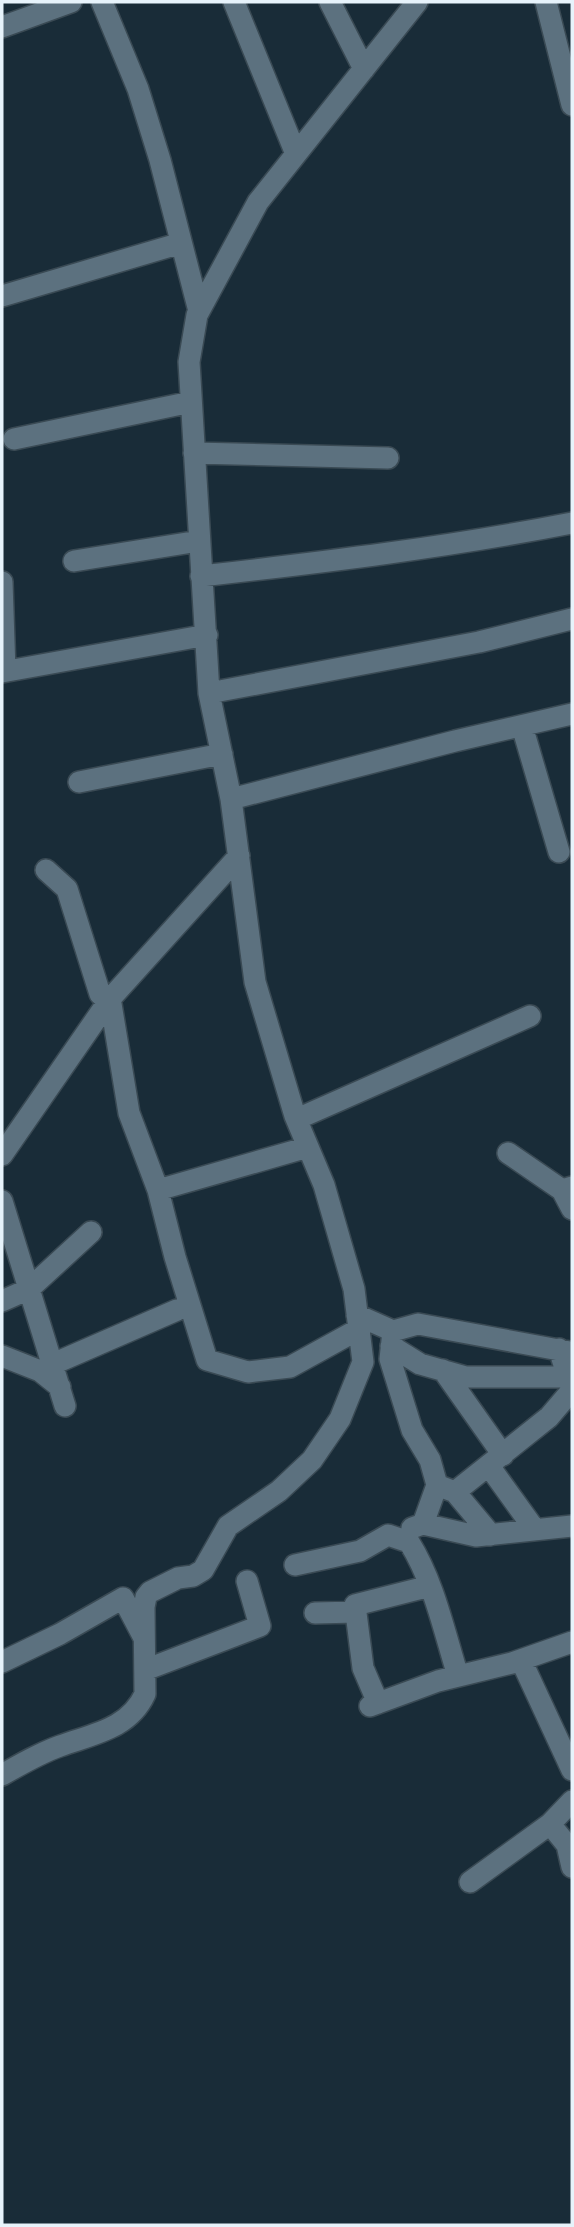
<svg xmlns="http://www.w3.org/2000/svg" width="574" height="2227" font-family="Literata,serif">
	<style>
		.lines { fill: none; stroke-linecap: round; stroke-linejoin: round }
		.minor-casing { stroke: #3a4a54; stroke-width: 24 }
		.minor { stroke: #5c717f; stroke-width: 21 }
	</style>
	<rect width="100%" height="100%" fill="#192c38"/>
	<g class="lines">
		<defs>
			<path id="minor" d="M102,2L138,89L160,160L199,311
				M234,2L296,154
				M330,2L364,69
				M546,2L572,105
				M2,27L71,2
				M2,296L181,243
				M14,439L191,402
				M194,453L388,458
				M74,561L199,541
				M201,576C326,562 449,547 572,523
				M2,582L5,671
				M2,672L207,635
				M209,693L479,642L572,619
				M522,726L559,852
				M79,782L222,754
				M231,799L455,741L572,714
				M46,870L67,889L100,994L111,1004L129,1113L158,1190L175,1257L207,1360L248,1372L290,1367L359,1329
				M297,1119L530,1016
				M508,1153L562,1190L572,1187
				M2,1155L110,999L239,856
				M158,1190L308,1147
				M562,1190L572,1209
				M2,1201L65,1406
				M2,1301L29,1289L91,1232
				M357,1315L393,1331L390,1359L412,1430L430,1460L437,1485L423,1524
				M393,1331L418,1324L570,1352
				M391,1346L420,1364L466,1377H568L559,1349
				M2,1356L40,1371L60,1387
				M53,1364L177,1310
				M443,1370L503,1455
				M489,1466L535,1530
				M442,1487L455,1492L491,1535
				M455,1492L549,1417L572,1390
				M412,1528L423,1524L476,1536L572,1526
				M295,1565L360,1551L388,1535L409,1542C434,1582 444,1631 458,1676
				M315,1613L356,1612
				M521,1660L572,1770
				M2,1662L60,1634L123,1598L143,1636
				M145,1670L260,1626L247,1581
				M378,1703L363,1668L355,1605L430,1586
				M370,1706L438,1681L512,1663L572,1642
				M2,1775C21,1764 40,1753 60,1746C93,1734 129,1729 145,1694L144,1607L146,1597L150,1592L178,1578L193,1576L203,1570L228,1526L279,1491L312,1460L340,1419L363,1362L354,1289L324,1185L295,1116L255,982L231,799L209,693L189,362L197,315L258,202L417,2
				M550,1824L567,1845L572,1867
				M470,1882L550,1824L572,1801"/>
		</defs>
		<use href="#minor" class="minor-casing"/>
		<use href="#minor" class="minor"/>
	</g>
	<rect width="574" height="2227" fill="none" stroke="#e7f3fb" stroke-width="7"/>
</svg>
